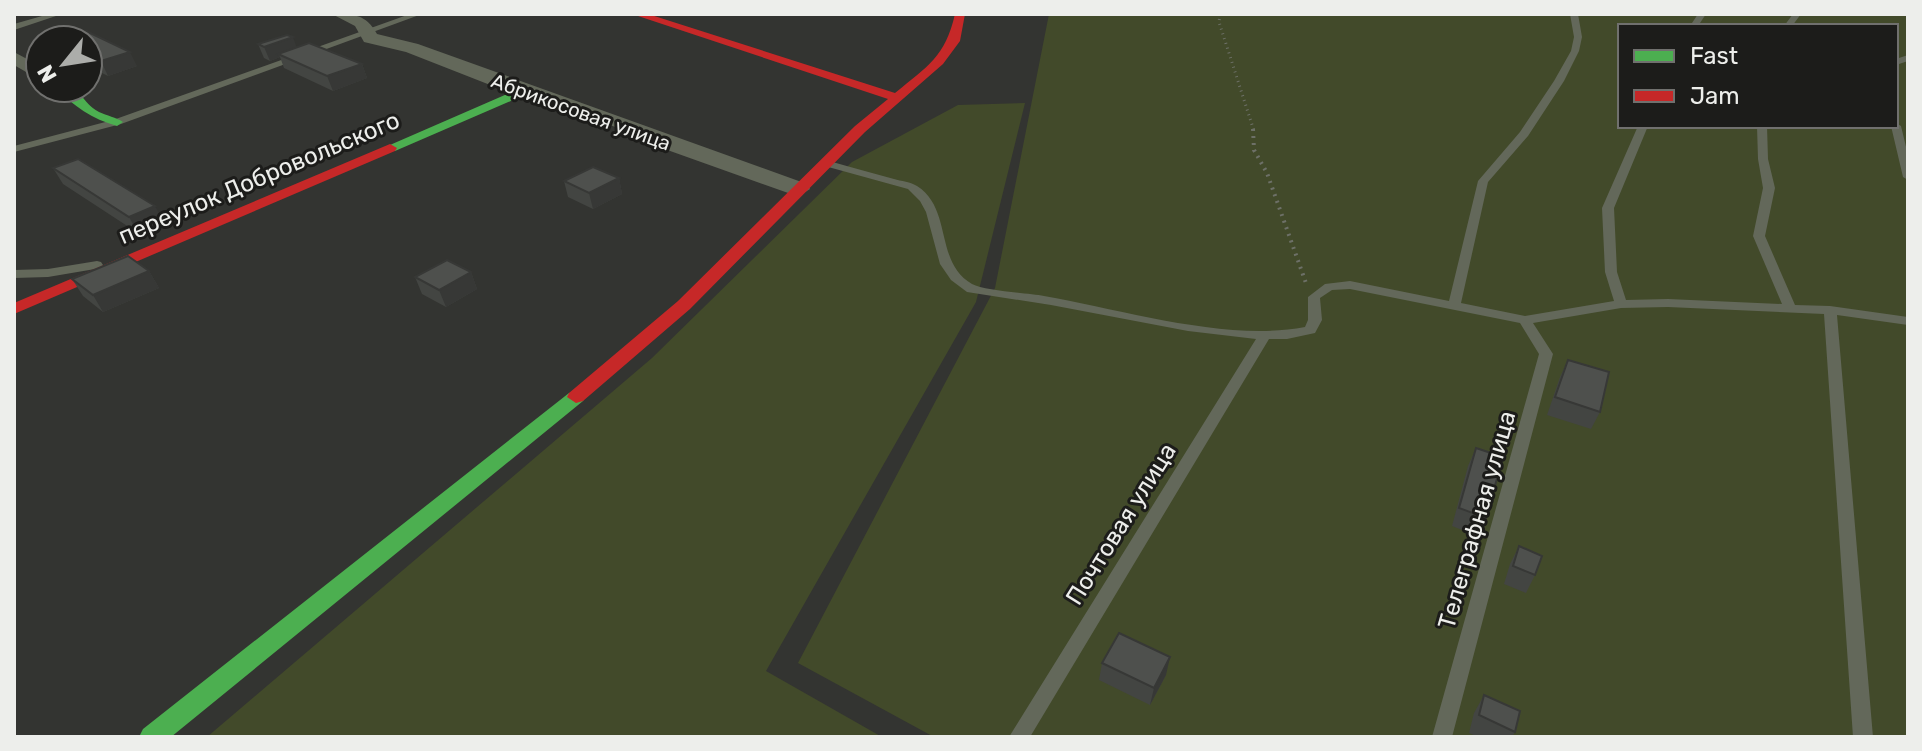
<svg xmlns="http://www.w3.org/2000/svg" width="1922" height="751" font-family="Rubik,sans-serif">
	<style>
		.green { fill: #424a2a; fill-rule: evenodd }
		.lines { fill: none; stroke-linecap: round; stroke-linejoin: round }
		.path-far1 { stroke: #6d7067; stroke-width: 3; stroke-dasharray: 1 4; stroke-linecap: butt }
		.path { stroke: #6d7067; stroke-width: 4; stroke-dasharray: 2 5; stroke-linecap: butt }
		.lane { fill: #63685a; fill-rule: evenodd }
		.street { fill: #63685a; fill-rule: evenodd }
		.fast { fill: #4caf50; fill-rule: evenodd }
		.jam { fill: #c62828; fill-rule: evenodd }
		.wall { fill: #434542 }
		.shaded-wall { fill: #373836 }
		.building { fill: #4e504d; stroke: #373836; stroke-width: 2 }
		.labels { text-anchor: middle; stroke-width: 6; stroke-linejoin: round; paint-order: stroke }
		.far-street-label { font-size: 20px; fill: #edeeeb; stroke: #1c1c1a }
		.street-label { font-size: 24px; fill: #edeeeb; stroke: #1c1c1a }
	</style>
	<rect width="100%" height="100%" fill="#333431"/>
	<path class="green" d="M1049,14H1908V737H934L798,663L995,288ZM1620,26H1896V126H1620Z
		M1025,103L976,302L766,671L882,737H207L652,358L852,162L958,105Z"/>
	<g class="lines">
		<path class="path-far1" d="M1220,14L1219,22L1254,131"/>
		<path class="path" d="M1253,129L1254,150L1267,173L1307,286"/>
		<path class="lane" d="M49,14H62L14,30V24Z
			M410,14H422L121,124L14,152V146L113,120Z
			M1570,14H1578L1582,37L1579,51L1564,81L1528,136L1488,182L1461,303L1525,316L1614,301L1605,272L1602,208L1638,126H1648L1614,208L1617,272L1626,300L1668,299L1782,304L1753,236L1763,188L1758,159L1757,126H1767L1768,159L1775,188L1765,236L1795,305L1830,306L1908,317V325L1837,315L1873,737H1853L1824,314L1668,307L1621,308L1533,323L1553,354L1452,737H1432L1539,354L1520,323L1350,289L1332,290L1320,298L1322,320L1315,333L1287,339H1269L1030,737H1009L1256,339L1188,331L1051,305L967,292L951,280L940,264L926,212L920,201L908,189L821,165V161H829C850,167 872,173 894,179C901,181 911,182 917,186C953,209 934,262 972,284C985,291 1028,293 1044,296C1124,310 1226,342 1305,327L1308,320V297L1325,284L1350,281L1449,301L1478,181L1520,132L1554,81L1571,51L1574,37Z
			M1698,14H1706L1698,26H1690Z
			M1793,14H1801L1792,26H1784Z
			M1908,55V61L1896,65V59Z
			M1896,123L1901,126L1908,155V180L1903,177L1891,126H1896Z
			M97,261L101,262L103,265L101,268L48,277L14,278V270L48,269Z"/>
		<path class="street" d="M332,14C354,14 366,14 377,34L418,44L807,184L810,189L799,196L791,194L659,147L635,134L548,103L516,95L406,52L364,42L355,26Z
			M14,52L40,66V80L14,65Z"/>
		<path class="fast" d="M523,87L527,88V94L395,151H385L383,148Z
			M55,88C86,88 80,102 99,112C107,116 116,117 123,122L117,126C92,119 74,106 55,88Z
			M576,391L585,397L583,401L171,737H139L143,729L569,393Z"/>
		<path class="jam" d="M632,14H648L895,93C928,66 945,57 955,14H965L960,41L943,64L865,132L690,309L583,401L576,403L567,397L569,393L678,301L855,126L888,99Z
			M390,144L397,148L395,151L14,314V303Z"/>
	</g>
	<path class="wall" d="M88,40L137,66L108,76L88,66Z
		M258,44L297,47L362,64L367,78L333,91L284,68L280,57L270,61L264,58Z
		M53,168L164,222L138,233L63,184Z
		M619,178L622,194L593,209L568,197L564,181Z
		M149,271L159,288L103,312L83,296L72,279Z
		M471,272L477,289L446,307L422,294L415,277Z
		M1568,360L1600,412L1591,429L1547,415L1560,377Z
		M1476,448L1486,518L1477,536L1452,526L1468,466Z
		M1519,546L1535,575L1526,593L1504,584L1510,564Z
		M1102,663L1166,675L1150,705L1099,680Z
		M1484,695L1515,732L1512,737H1478L1469,733L1474,713Z"/>
	<path class="shaded-wall" d="M293,37L298,51L278,54L280,57L270,61L264,47Z
		M130,52L137,66L108,76L101,61Z
		M362,64L367,78L333,91L327,76Z
		M619,178L622,194L593,209L589,193Z
		M155,206L164,222L138,233L129,217Z
		M149,271L159,288L103,312L93,295Z
		M471,272L477,289L446,307L439,290Z
		M1170,657L1166,675L1150,705L1154,688Z"/>
	<path class="building" d="M86,31L130,52L101,61L88,55V40H57Z
		M287,35L293,37L264,47L258,44Z
		M309,43L362,64L327,76L278,54Z
		M78,159L155,206L129,217L53,168Z
		M593,167L619,178L589,193L564,181Z
		M128,256L149,271L93,295L72,279Z
		M447,260L471,272L439,290L415,277Z
		M1568,360L1609,372L1600,412L1555,397Z
		M1476,448L1503,457L1486,518L1459,508Z
		M1519,546L1542,556L1535,575L1513,566Z
		M1119,633L1170,657L1154,688L1102,663Z
		M1484,695L1520,711L1515,732L1479,715Z"/>
	<g class="labels">
		<g class="far-street-label">
			<text transform="translate(581 112) rotate(20)" y="7">Абрикосовая улица</text>
		</g>
		<g class="street-label">
			<text transform="translate(259 178) rotate(-23)" y="8">переулок Добровольского</text>
			<text transform="translate(1477 520) rotate(-74)" y="8">Телеграфная улица</text>
			<text transform="translate(1121 524) rotate(-58)" y="8">Почтовая улица</text>
		</g>
	</g>
	<rect width="1922" height="751" fill="none" stroke="#edeeeb" stroke-width="32"/>
	<rect x="1618" y="24" width="280" height="104" fill="#1c1c1a" stroke="#70706e" stroke-width="2"/>
	<rect x="1634" y="50" width="40" height="12" fill="#4caf50" stroke="#70706e" stroke-width="2"/>
	<text x="1690" y="64" font-size="24" fill="#edeeeb">Fast</text>
	<rect x="1634" y="90" width="40" height="12" fill="#c62828" stroke="#70706e" stroke-width="2"/>
	<text x="1690" y="104" font-size="24" fill="#edeeeb">Jam</text>
	<g transform="translate(64 64) rotate(240)"><circle r="38" fill="#1c1c1a" stroke="#70706e" stroke-width="2"/>
	<path d="M0-6L14 30L0 20L-14 30Z" fill="#acadaa"/>
	<text y="-12" font-size="22" font-weight="bold" text-anchor="middle" fill="#edeeeb">N</text>
	</g>
</svg>
